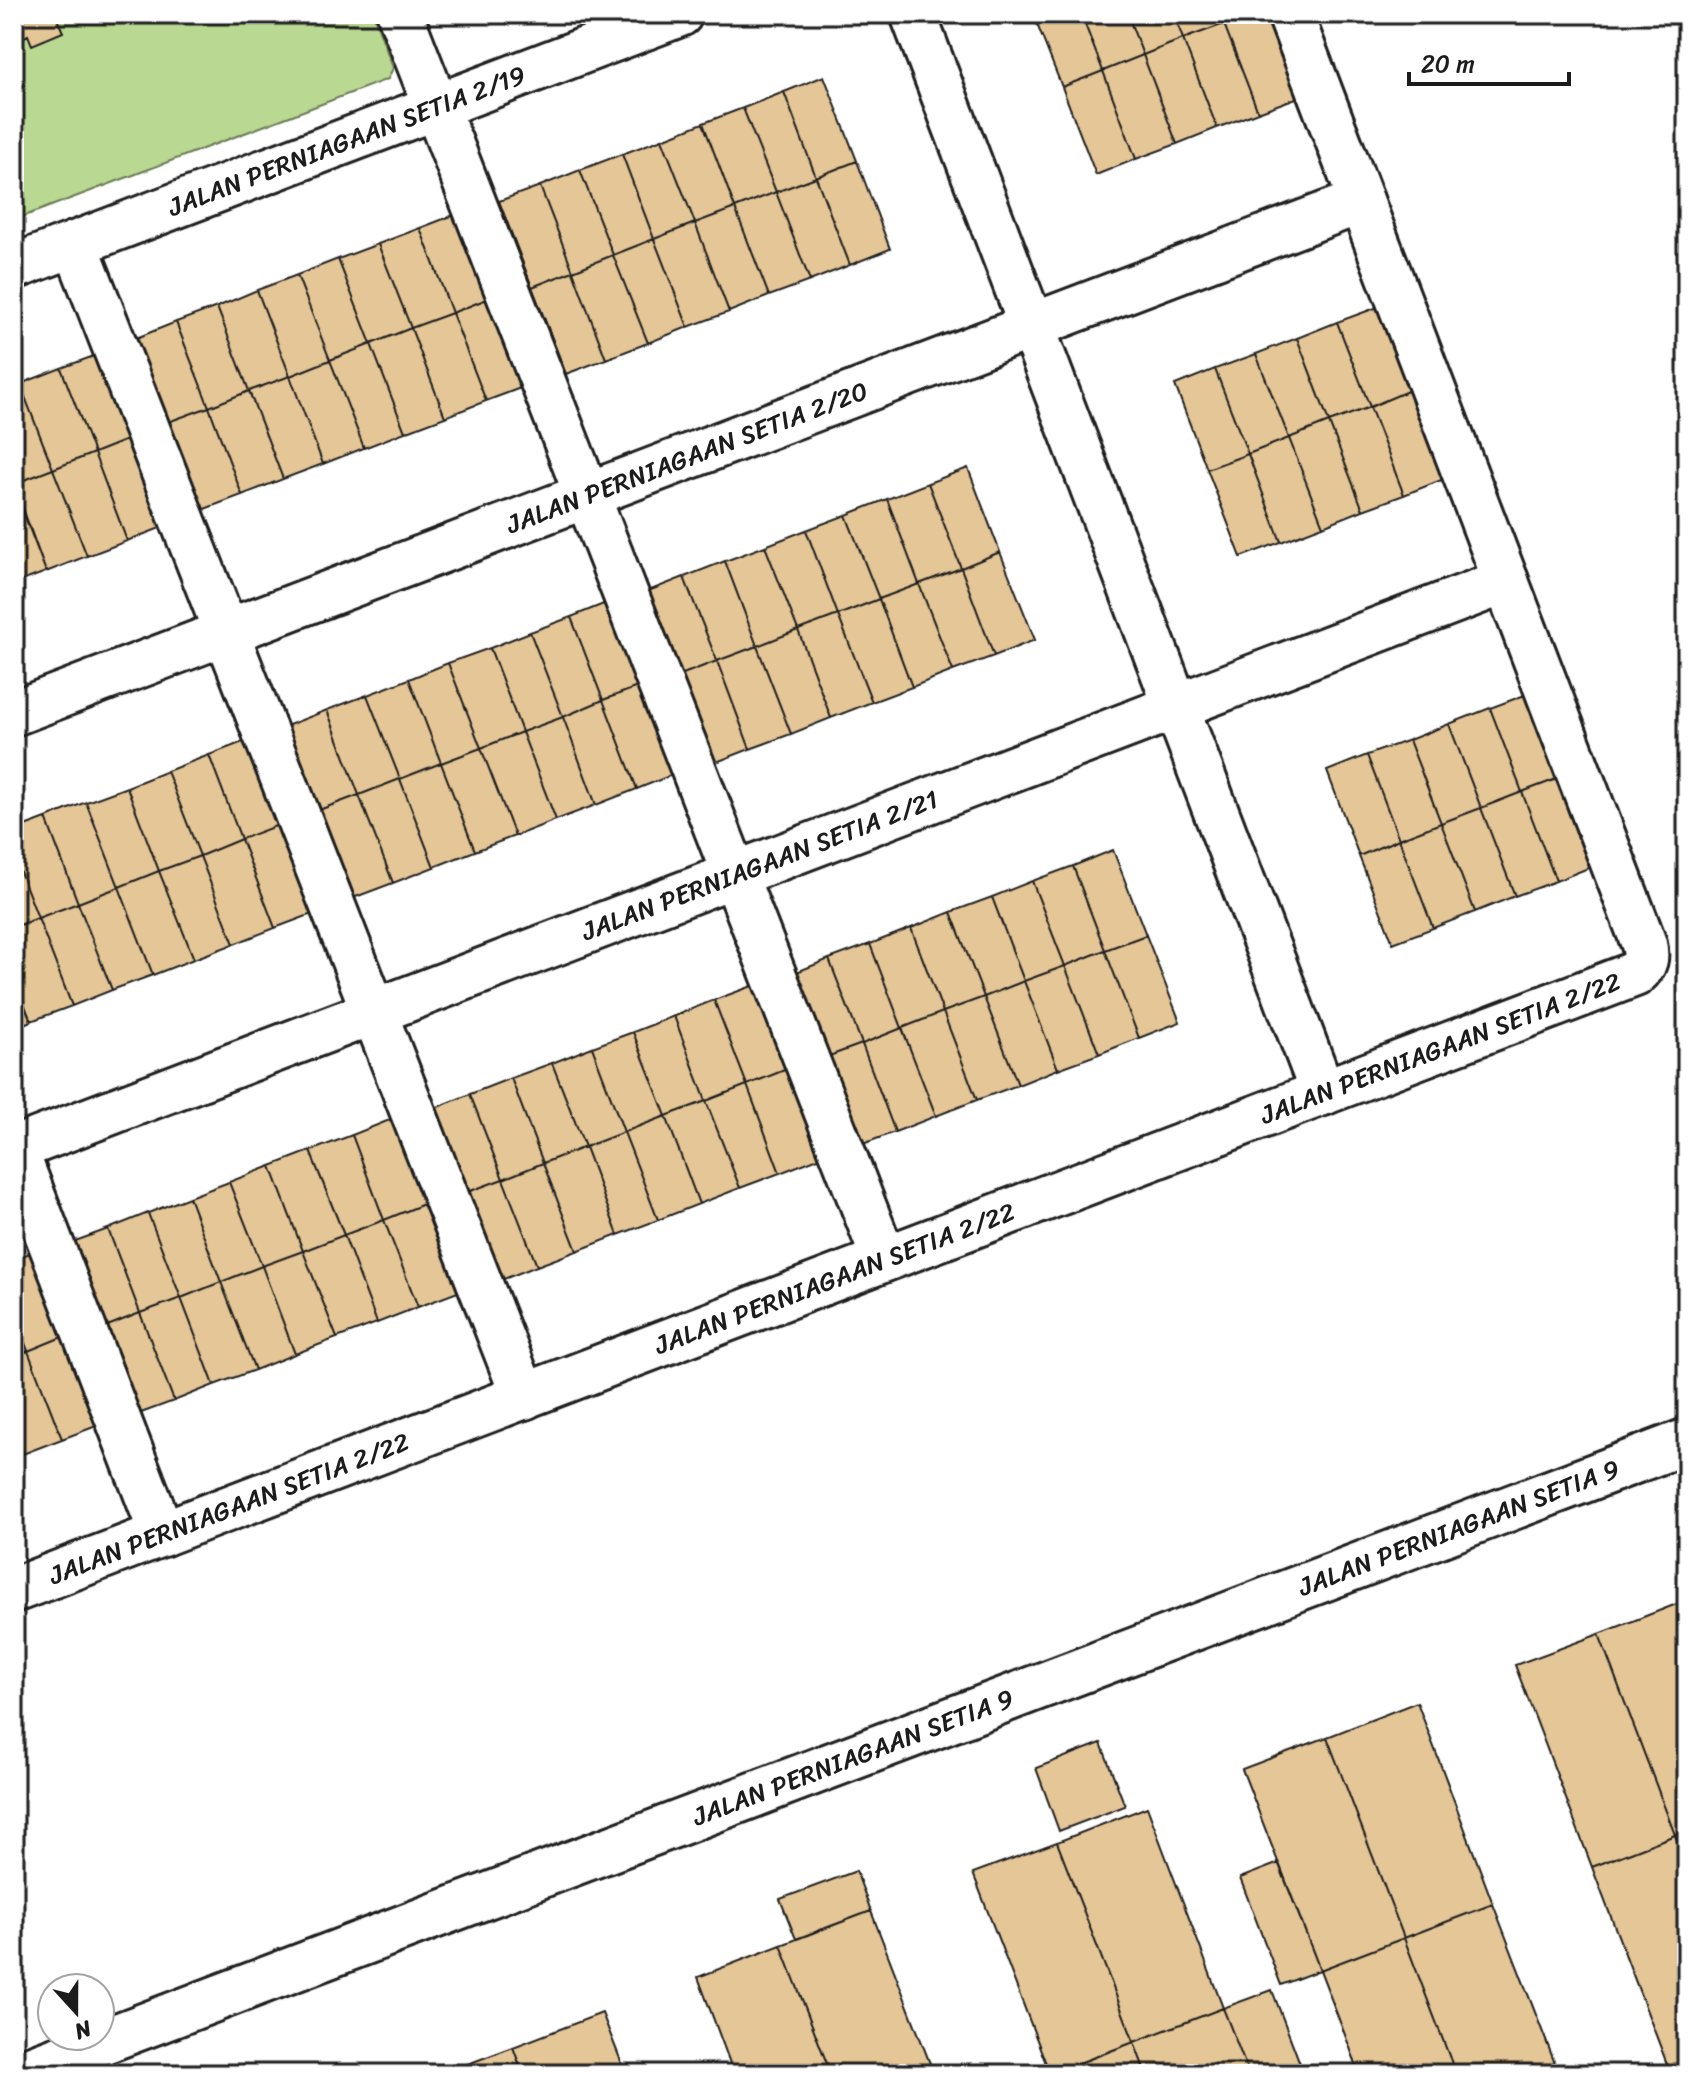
<svg xmlns="http://www.w3.org/2000/svg" width="1701" height="2088" font-family="Sriracha,sans-serif">
	<style>
		.green { fill: #b9d891; stroke: #6a7a56; stroke-width: 2 }
		.building { fill: #e4c697; stroke: #1c1c1c; stroke-width: 2 }
		.lines { fill: none; stroke-linecap: round; stroke-linejoin: round }
		.minor-casing { stroke: #1c1c1c; stroke-width: 50 }
		.minor { stroke: #fff; stroke-width: 44 }
		.labels { text-anchor: middle; stroke-width: 6; stroke-linejoin: round; paint-order: stroke }
		.street-label { font-size: 26px; fill: #1c1c1c; stroke: #fff }
	</style>
	<rect width="100%" height="100%" fill="#fff"/>
	<filter id="ink" filterUnits="userSpaceOnUse"><feTurbulence type="fractalNoise" baseFrequency=".0125" numOctaves="2"/><feDisplacementMap in="SourceGraphic" scale="16" xChannelSelector="R" yChannelSelector="G"/><feConvolveMatrix kernelMatrix="1 2 1 2 8 2 1 2 1" color-interpolation-filters="sRGB"/></filter>
	<g filter="url(#ink)">
		<path class="green" d="M14,14H373L393,68L388,79L14,220Z"/>
		<path class="building" d="M14,14H55L63,32L32,45L28,35L19,40L14,27Z
			M1033,14H1081L1103,71L1062,87Z
			M1081,14H1127L1143,55L1103,71Z
			M1127,14H1174L1183,39L1143,55Z
			M1174,14H1220L1224,24L1183,39Z
			M1220,14H1249L1224,24Z
			M1249,14H1267L1299,97L1258,112L1224,24Z
			M1224,24L1258,112L1217,128L1183,39Z
			M1183,39L1217,128L1177,144L1143,55Z
			M1143,55L1177,144L1136,159L1103,71Z
			M1103,71L1136,159L1096,175L1062,87Z
			M824,76L857,161L816,177L784,92Z
			M784,92L816,177L776,192L743,108Z
			M743,108L776,192L735,208L703,123Z
			M703,123L735,208L695,223L662,139Z
			M662,139L695,223L654,239L622,154Z
			M622,154L654,239L613,255L580,170Z
			M857,161L890,249L850,265L816,177Z
			M580,170L613,255L573,271L540,186Z
			M816,177L850,265L810,281L776,192Z
			M540,186L573,271L532,287L499,201Z
			M776,192L810,281L769,296L735,208Z
			M735,208L769,296L729,312L695,223Z
			M459,213L492,297L452,313L420,228Z
			M695,223L729,312L688,327L654,239Z
			M420,228L452,313L411,328L378,244Z
			M654,239L688,327L648,343L613,255Z
			M378,244L411,328L371,344L338,259Z
			M613,255L648,343L606,359L573,271Z
			M338,259L371,344L330,360L297,275Z
			M573,271L606,359L566,374L532,287Z
			M297,275L330,360L290,376L257,290Z
			M257,290L290,376L249,391L217,307Z
			M492,297L526,386L486,401L452,313Z
			M217,307L249,391L209,407L176,322Z
			M1378,307L1410,390L1370,407L1337,322Z
			M452,313L486,401L445,417L411,328Z
			M176,322L209,407L168,422L136,338Z
			M1337,322L1370,407L1329,422L1297,338Z
			M411,328L445,417L405,432L371,344Z
			M1297,338L1329,422L1289,438L1256,354Z
			M371,344L405,432L364,448L330,360Z
			M102,353L134,437L94,453L61,368Z
			M1256,354L1289,438L1248,454L1215,369Z
			M330,360L364,448L323,464L290,376Z
			M61,368L94,453L53,469L20,384Z
			M1215,369L1248,454L1207,469L1175,385Z
			M290,376L323,464L283,479L249,391Z
			M20,384L53,469L14,484V386Z
			M1410,390L1444,479L1404,495L1370,407Z
			M249,391L283,479L242,495L209,407Z
			M209,407L242,495L202,510L168,422Z
			M1370,407L1404,495L1363,510L1329,422Z
			M1329,422L1363,510L1323,526L1289,438Z
			M134,437L168,525L127,541L94,453Z
			M1289,438L1323,526L1281,542L1248,454Z
			M94,453L127,541L87,556L53,469Z
			M1248,454L1281,542L1241,557L1207,469Z
			M968,468L1000,552L961,568L928,483Z
			M53,469L87,556L46,572L14,484Z
			M928,483L961,568L919,584L887,499Z
			M14,488L46,572L14,584Z
			M887,499L919,584L879,599L846,515Z
			M846,515L879,599L838,615L806,530Z
			M806,530L838,615L798,630L765,546Z
			M765,546L798,630L757,646L725,561Z
			M1000,552L1035,640L994,656L961,568Z
			M725,561L757,646L717,661L684,577Z
			M961,568L994,656L953,671L919,584Z
			M684,577L717,661L675,677L643,593Z
			M919,584L953,671L912,687L879,599Z
			M879,599L912,687L872,702L838,615Z
			M611,601L643,685L603,700L571,617Z
			M838,615L872,702L831,718L798,630Z
			M571,617L603,700L563,717L530,632Z
			M798,630L831,718L791,734L757,646Z
			M530,632L563,717L522,732L490,648Z
			M757,646L791,734L750,749L717,661Z
			M490,648L522,732L481,748L448,663Z
			M717,661L750,749L709,765L675,677Z
			M448,663L481,748L441,763L409,679Z
			M409,679L441,763L400,779L367,695Z
			M643,685L677,773L637,789L603,700Z
			M1530,693L1562,777L1522,792L1490,708Z
			M367,695L400,779L359,795L327,710Z
			M603,700L637,789L596,805L563,717Z
			M1490,708L1522,792L1481,808L1449,724Z
			M327,710L359,795L319,810L286,726Z
			M563,717L596,805L556,820L522,732Z
			M1449,724L1481,808L1441,823L1409,740Z
			M522,732L556,820L515,836L481,748Z
			M248,740L281,824L241,839L209,755Z
			M1409,740L1441,823L1399,839L1367,755Z
			M481,748L515,836L475,851L441,763Z
			M209,755L241,839L200,856L167,771Z
			M1367,755L1399,839L1359,856L1327,771Z
			M441,763L475,851L434,867L400,779Z
			M167,771L200,856L159,871L127,787Z
			M1562,777L1596,865L1556,881L1522,792Z
			M400,779L434,867L393,883L359,795Z
			M127,787L159,871L119,887L86,802Z
			M1522,792L1556,881L1515,896L1481,808Z
			M359,795L393,883L353,898L319,810Z
			M86,802L119,887L78,903L46,818Z
			M1481,808L1515,896L1475,912L1441,823Z
			M46,818L78,903L38,918L14,856V830Z
			M1441,823L1475,912L1433,928L1399,839Z
			M281,824L315,913L275,928L241,839Z
			M241,839L275,928L234,944L200,856Z
			M1399,839L1433,928L1393,943L1359,856Z
			M1113,850L1146,935L1105,950L1073,866Z
			M14,856L38,918L14,927Z
			M200,856L234,944L194,959L159,871Z
			M1073,866L1105,950L1065,966L1032,881Z
			M159,871L194,959L153,975L119,887Z
			M1032,881L1065,966L1024,981L992,897Z
			M119,887L153,975L112,990L78,903Z
			M992,897L1024,981L984,997L951,912Z
			M78,903L112,990L72,1006L38,918Z
			M951,912L984,997L943,1012L911,928Z
			M38,918L72,1006L31,1021L14,978V927Z
			M911,928L943,1012L902,1028L870,944Z
			M1146,935L1180,1022L1139,1038L1105,950Z
			M870,944L902,1028L862,1044L829,959Z
			M1105,950L1139,1038L1099,1054L1065,966Z
			M829,959L862,1044L821,1059L789,975Z
			M1065,966L1099,1054L1058,1069L1024,981Z
			M14,978L31,1021L14,1028Z
			M1024,981L1058,1069L1018,1085L984,997Z
			M755,985L787,1069L747,1085L714,1000Z
			M984,997L1018,1085L977,1100L943,1012Z
			M714,1000L747,1085L706,1101L674,1016Z
			M943,1012L977,1100L936,1116L902,1028Z
			M674,1016L706,1101L666,1116L633,1032Z
			M902,1028L936,1116L895,1132L862,1044Z
			M633,1032L666,1116L624,1132L592,1047Z
			M862,1044L895,1132L855,1147L821,1059Z
			M592,1047L624,1132L585,1147L552,1063Z
			M552,1063L585,1147L543,1163L511,1078Z
			M787,1069L821,1157L780,1173L747,1085Z
			M511,1078L543,1163L503,1179L470,1094Z
			M747,1085L780,1173L740,1188L706,1101Z
			M470,1094L503,1179L462,1194L430,1110Z
			M706,1101L740,1188L699,1204L666,1116Z
			M666,1116L699,1204L658,1220L624,1132Z
			M392,1119L424,1204L384,1220L352,1135Z
			M624,1132L658,1220L618,1235L585,1147Z
			M352,1135L384,1220L344,1235L310,1151Z
			M585,1147L618,1235L577,1251L543,1163Z
			M310,1151L344,1235L303,1251L271,1166Z
			M543,1163L577,1251L537,1266L503,1179Z
			M271,1166L303,1251L262,1266L229,1182Z
			M503,1179L537,1266L496,1282L462,1194Z
			M229,1182L262,1266L221,1282L189,1197Z
			M189,1197L221,1282L181,1298L148,1213Z
			M424,1204L458,1292L418,1307L384,1220Z
			M148,1213L181,1298L140,1313L108,1229Z
			M384,1220L418,1307L377,1323L344,1235Z
			M108,1229L140,1313L100,1329L67,1244Z
			M344,1235L377,1323L337,1338L303,1251Z
			M35,1251L67,1335L28,1351L14,1315V1259Z
			M303,1251L337,1338L295,1354L262,1266Z
			M262,1266L295,1354L255,1370L221,1282Z
			M221,1282L255,1370L214,1385L181,1298Z
			M181,1298L214,1385L174,1401L140,1313Z
			M140,1313L174,1401L133,1416L100,1329Z
			M14,1315L28,1351L14,1356Z
			M67,1335L102,1424L62,1439L28,1351Z
			M28,1351L62,1439L20,1455L14,1439V1356Z
			M1687,1600V1830L1675,1835L1599,1634Z
			M1599,1634L1675,1835L1592,1867L1515,1665Z
			M1417,1702L1493,1904L1404,1938L1327,1737Z
			M1327,1737L1404,1938L1320,1970L1242,1769Z
			M1101,1743L1125,1806L1059,1831L1036,1768Z
			M1147,1807L1223,2008L1134,2042L1057,1842Z
			M1687,1830V1865L1675,1835Z
			M1675,1835L1687,1865V2066L1670,2072L1592,1867Z
			M1057,1842L1134,2042L1050,2074L973,1873Z
			M1279,1863L1320,1970L1281,1985L1240,1878Z
			M856,1871L871,1911L796,1939L780,1899Z
			M1493,1904L1559,2074H1456L1404,1938Z
			M871,1911L934,2074H831L781,1945Z
			M1404,1938L1456,2074H1360L1320,1970Z
			M781,1945L831,2074H734L698,1977Z
			M1272,1990L1304,2074H1249L1223,2008Z
			M1223,2008L1249,2074H1146L1134,2042Z
			M602,2013L626,2074H523L513,2047Z
			M1134,2042L1146,2074H1051Z
			M513,2047L523,2074H441Z"/>
		<g class="lines">
			<defs>
				<g id="minor">
					<path d="M400,14L884,1259"/>
					<path d="M913,14L1323,1093"/>
					<path d="M75,244L524,1397"/>
					<path id="s1" d="M14,267L680,14"/>
					<path id="s2" d="M14,713L1361,201"/>
					<path d="M14,1147L162,1534"/>
					<path id="s3" d="M14,1149L1506,581"/>
					<path id="s4" d="M14,1590L1635,974C1646,965 1647,957 1644,944L1290,14"/>
					<path id="s5" d="M17,2074L1687,1441"/>
				</g>
			</defs>
			<use href="#minor" class="minor-casing"/>
			<use href="#minor" class="minor"/>
		</g>
	</g>
	<g class="labels">
		<g class="street-label">
			<text dy="9" stroke="none"><textPath href="#s1" startOffset="356">JALAN PERNIAGAAN SETIA 2/19</textPath></text>
			<text dy="9" stroke="none"><textPath href="#s2" startOffset="720">JALAN PERNIAGAAN SETIA 2/20</textPath></text>
			<text dy="9" stroke="none"><textPath href="#s3" startOffset="798">JALAN PERNIAGAAN SETIA 2/21</textPath></text>
			<text dy="9" stroke="none"><textPath href="#s4" startOffset="1526">JALAN PERNIAGAAN SETIA 2/22</textPath></text>
			<text dy="9" stroke="none"><textPath href="#s4" startOffset="878">JALAN PERNIAGAAN SETIA 2/22</textPath></text>
			<text dy="9" stroke="none"><textPath href="#s4" startOffset="230">JALAN PERNIAGAAN SETIA 2/22</textPath></text>
			<text dy="9" stroke="none"><textPath href="#s5" startOffset="1542">JALAN PERNIAGAAN SETIA 9</textPath></text>
			<text dy="9" stroke="none"><textPath href="#s5" startOffset="894">JALAN PERNIAGAAN SETIA 9</textPath></text>
		</g>
	</g>
	<rect width="1701" height="2088" fill="none" stroke="#fff" stroke-width="48"/>
	<rect x="24" y="24" width="1653" height="2040" fill="none" stroke="#1c1c1c" stroke-width="3" filter="url(#ink)"/>
	<g transform="translate(76 2012) rotate(159)"><circle r="38" fill="#ffffff" stroke="#a4a4a4" stroke-width="2"/>
	<path d="M0-6L14 30L0 20L-14 30Z" fill="#1c1c1c"/>
	<text y="-12" font-size="22" font-weight="bold" text-anchor="middle" fill="#1c1c1c">N</text>
	</g>
	<path d="M1409 72v12h160v-12" fill="none" stroke="#1c1c1c" stroke-width="4"/>
	<text x="1421" y="72" font-size="24" fill="#1c1c1c" stroke="#ffffff" stroke-width="6" paint-order="stroke">20 m</text>
</svg>
